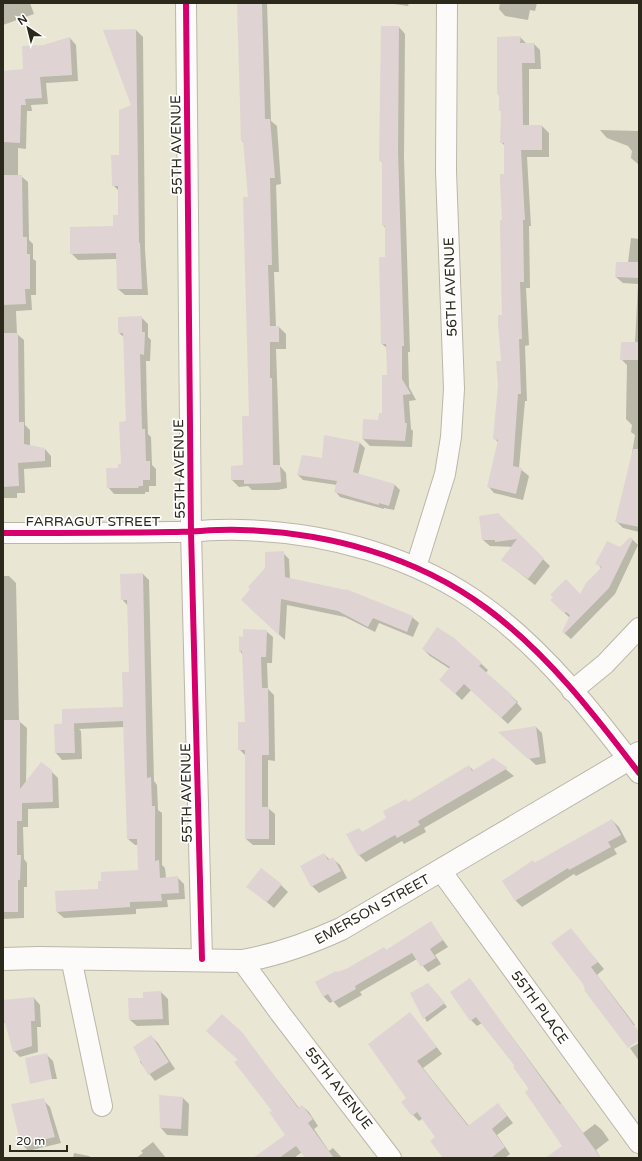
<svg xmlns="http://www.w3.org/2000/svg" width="642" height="1161" font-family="'Varela Round',sans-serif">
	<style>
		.shadow { fill: #0003 }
		.building { fill: #dfd4d3 }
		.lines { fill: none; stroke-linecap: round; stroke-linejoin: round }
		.street-casing { stroke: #bab7a9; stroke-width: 22 }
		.secondary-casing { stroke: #bab7a9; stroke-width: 24 }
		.street { stroke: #fcfbf9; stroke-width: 20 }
		.secondary { stroke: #fcfbf9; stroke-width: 22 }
		.cycleway-casing { stroke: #fff; stroke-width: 8 }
		.cycleway { stroke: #d6006c; stroke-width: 6 }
		.labels { text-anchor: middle; stroke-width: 3.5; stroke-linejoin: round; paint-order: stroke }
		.street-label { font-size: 14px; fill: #2b291c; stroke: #fff }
	</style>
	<rect width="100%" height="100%" fill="#e9e6d4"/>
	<path class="shadow" d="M3,3H30L34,14L3,25Z
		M238,3H267L271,121L277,126L281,184L276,185L279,272H274L276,327H279L286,334V349H276L280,466L286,473L287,488L278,490H252L248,486L239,487L232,480L244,466L250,417L249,198L244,143L242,141Z
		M387,3H409L408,6Z
		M500,3H537L535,11L530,10L528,20L505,16L499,9Z
		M399,27L405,34L404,158L410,352H408L409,387L416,400L409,401L411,429L413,431L412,447L370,446L363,439L383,414L388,376L387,348L382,344L386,229L383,225V163L380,160Z
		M136,30L143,37L145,250L148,295H125L118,289L117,259L78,260L71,253L114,227L119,216V191L113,185L133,105Z
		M520,37L527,44H534L540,50L541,69H529V126H542L549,133V157H527L531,226H529L530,288H526L529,345L525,346L527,401H525L519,468L529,476L523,500L494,493L488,486L499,443L495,439L502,362L503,315L505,146L501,142L502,112L500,110V96L498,94V38Z
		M70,38L76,45L78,81L46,83L48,104L31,105L32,111H27L26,149L18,148V176H21L28,182L29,240L33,244V259L36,261V295H31L32,310L16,311L17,334L24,340L25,425L30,430V446L45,449L51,456V467L24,469L25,493H17V498H3V72L24,70L44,46Z
		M600,130L639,131V165L631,158L632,151L628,146L607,138Z
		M639,232V532L623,528L616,521L629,472L635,435L631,432L632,425L626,419L627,365L621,359L635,343L638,284L623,283L616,277L628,263L631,238L639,239Z
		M141,317L148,324V337L151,340L150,361H146L147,407L148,434L151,437L152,465L156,469V486H149V492H145V494H114L108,487L122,465L127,422L125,338L119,333Z
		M360,443L365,448L358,475L395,485L400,490L394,510L384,508V509L340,497L335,491L337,485L303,480L298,475L303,456L323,459Z
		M497,514L550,566L535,585L503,560L513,547L490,546L483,540Z
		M632,539L638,545L615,594L571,639L563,632L570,618L557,606L581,596L601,568L597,563Z
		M283,553L289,559L290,579L412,617L419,623L413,637L379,623L375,632L345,617L287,605L285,640L248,606Z
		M143,574L149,580L154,781L157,785L158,810L162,813V865L165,868L166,878L177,877L184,884L185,899L167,900L168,907L136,909V914L64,918L57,912L139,871L138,845H135L128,839L124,727L79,729L81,731L82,759L62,760L56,753L65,725L124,708L130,673L128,606L122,599Z
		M3,576H9L16,583L19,721L27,728L26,783L51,771L58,778L59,808L28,809V827H23L24,859L27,863V887H24V918L3,919Z
		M266,631L273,637L272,663H267L268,689L274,695L275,761L268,760V808L275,814V845H253L246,839V756L239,749L246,723L243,655L240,651L244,638Z
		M454,639L488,670L486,673L518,702L517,703L522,709L508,724L471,690L462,700L447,686L450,669L430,656L423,649Z
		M536,727L542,733L546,763L536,765L506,738Z
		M493,759L514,776L424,828L426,832L404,844L402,841L366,862L359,855L348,835L359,829L363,833L388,818L409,803L469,766L474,771Z
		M612,820L619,827L627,842L614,849L617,854L576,876L574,874L522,907L516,901L503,881L533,862L535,864Z
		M324,854L330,860L333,859L340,865L347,878L319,893L312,886Z
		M281,885L288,892L274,908L247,886Z
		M431,923L448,947L435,955L441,964L428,972L417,959L360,992L362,995L339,1008L333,1001L330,1003L324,997L316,982L346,970L384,948L387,951Z
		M570,929L604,969L597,975L635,1025L622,1035Z
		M470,980L583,1133L595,1124L602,1130L609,1140L596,1150L601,1158H565L563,1147L516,1067L482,1023L477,1026L471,1020Z
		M431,987L447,1007L427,1022L411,993Z
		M161,992L168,999L169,1025L137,1026L130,1020Z
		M34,998L40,1005L41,1027H37L38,1052L20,1057L14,1051L7,1025L4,1022L3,1001Z
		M410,1013L442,1054L423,1068L469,1126L498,1104L513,1123L497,1135L510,1154L505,1158H443L437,1137L423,1118L419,1121L413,1115L408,1098Z
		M241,1033L299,1108L302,1106L309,1112L318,1126L314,1129L329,1151L333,1148L342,1158H306L302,1152L294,1158H266L286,1135L273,1111L239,1060Z
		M151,1036L158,1043L175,1069L155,1081L140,1062Z
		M639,1043V1061L630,1048Z
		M46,1054L53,1061L57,1079H36Z
		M182,1097L189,1104L188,1136L167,1135L161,1128Z
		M44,1101L50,1107L61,1143L28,1151L22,1144Z
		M153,1142L166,1158H136L143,1153L141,1151Z
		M74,1153L89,1156L91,1158H73Z"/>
	<path class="building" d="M237,3H262L265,119H270L275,178H270L272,265H268L270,326H279V342H270V378H272L273,465H280L281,482L271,483L244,484V480H231V466L243,465L242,416H249L243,197H248L243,141H241Z
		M381,26H399L398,151L404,346H402V379L411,394L403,395L405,423H407L405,441L362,439L363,419L378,420L379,413H382V375H387L386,344H381L379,257H385V226H382V161H379Z
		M136,29L139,243H140L142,289H117L116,253L70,254V227L113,226V215H118V186H112L111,155H119V110L131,105L103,30Z
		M521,36L520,43H534L535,63H522L523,125H542V150H521L525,220H523L524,282H520L522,339H519L521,394H518L513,466L522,468L516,494L487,487L498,440L493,439L498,385L496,361H501L498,323V315H502L500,229V220H502L500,183V174H504V143H500L501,111H499V94H497V37Z
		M70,37L72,75L40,77L42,98L25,99L26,105H21L20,143L3,142V71L23,69L22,46L43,45Z
		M3,175H22L23,237H27V254H30V289H25L26,304L3,305Z
		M616,262H639V278L615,277Z
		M142,316V332H145L144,355L140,354L142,429H145L146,461H150V480H143V486H139L138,488H107L106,468H118V464H121L119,422L126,421L123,333H118V317Z
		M3,333H18L19,422H24V444L45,448V461L18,463L19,486L3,487Z
		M621,342H639V360H620Z
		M324,435L360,442L353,472L395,484L389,506L379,503V505L334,492L337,481L297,475L302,455L322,458Z
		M633,449H639V527L615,522Z
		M498,513L544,558L528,579L501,560L517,539L495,542V540H482L479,516Z
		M630,537L633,539L609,588L564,634L562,632L570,615L566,612L564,613L550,600L553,597L550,595L566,579L580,594L586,583L602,567L595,564L607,541L620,547Z
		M284,551L285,577L346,590V589L413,616L407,632L373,618L368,627L338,611L281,599L279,635L241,600L250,589L248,587L265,568V552Z
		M143,573L147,778L151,777L152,806H155V861L159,860L160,878L178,876L179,893L161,894L162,901L130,902V907L56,912L55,891L98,889V881H101V872L138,870L137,839H127L123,721L62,724V709L123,707L122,672H129L127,600H121L120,574Z
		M437,627L454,638L482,663L479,666L512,695L511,696L517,702L501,718L464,684L455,694L439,680L450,667L422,649Z
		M243,629L267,630L266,657H261L262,688H268L269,755H262V807H269V839H245V750H238V722H245L242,651L239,652V636L243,637Z
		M3,720H20V789L41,762L52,770L53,802L22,803V821H17V855H21L20,880H18V912H3Z
		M74,723L75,753H55L54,724Z
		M536,726L540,757L528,759L498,732Z
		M493,758L508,768L418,821L420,825L397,838L395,835L358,856L346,834L359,828L362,832L386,818L383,811L406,799L408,802L469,765L472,771Z
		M612,819L621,835L608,842L611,847L569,870L568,868L515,901L502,881L533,860L534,863Z
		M324,853L328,860L333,857L341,871L311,887L300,866Z
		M261,868L282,884L267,902L246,887Z
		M431,921L443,940L430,949L436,958L421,967L412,953L355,986L356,989L333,1002L328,994L323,997L315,982L336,971L337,972L346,969L384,947L386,950Z
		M571,928L598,962L591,967L639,1032V1040L628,1048L584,990L585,989L583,984L551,943Z
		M470,978L560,1104L561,1103L601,1158H545L562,1146L525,1092L529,1089L513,1067L515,1066L476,1017L470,1021L450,992Z
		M428,983L445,1003L423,1019L410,993Z
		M161,991L163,1019L129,1020L128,998H143V992Z
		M34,997L35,1021H31L32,1046L13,1052L3,1016V1000Z
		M410,1012L437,1047L417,1061L468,1126L498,1103L507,1116L492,1129L505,1147L491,1158H443L430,1141L435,1137L417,1112L412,1116L401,1102L406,1098L368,1044Z
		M222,1014L242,1032L298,1108L302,1105L313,1119L308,1123L334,1158H305L296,1146L279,1158H253L285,1135L269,1112L272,1111L234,1062L238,1060L206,1031Z
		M151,1035L169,1062L148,1075L133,1047Z
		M47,1053L52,1079L30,1084L25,1058Z
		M159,1095L183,1097L181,1129L160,1128Z
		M44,1098L55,1137L21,1145L11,1104Z"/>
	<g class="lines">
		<defs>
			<path id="street" d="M186,3L191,532L202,959
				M3,533C59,533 115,533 171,532C194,532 217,529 240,530C326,532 416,556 486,608C546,652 594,714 639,773
				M416,567L445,474L451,437L454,389L446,171L447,3
				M572,691L605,664L639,628
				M441,871L639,1143
				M71,958L102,1106
				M242,961L280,1013L391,1158"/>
			<path id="secondary" d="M3,959L39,958L242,961C278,955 308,944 341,929L639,753"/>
		</defs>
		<use href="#street" class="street-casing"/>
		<use href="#secondary" class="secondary-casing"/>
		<use href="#street" class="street"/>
		<use href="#secondary" class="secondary"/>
		<defs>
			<path id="cycleway" d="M186,3L191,532L202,959
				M3,533C59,533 115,533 171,532C194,532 217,529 240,530C326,532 416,556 486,608C546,652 594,714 639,773"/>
		</defs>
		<use href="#cycleway" class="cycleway-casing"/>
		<use href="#cycleway" class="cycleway"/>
	</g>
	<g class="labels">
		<g class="street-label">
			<text transform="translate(176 145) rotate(-91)" y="5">55TH AVENUE</text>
			<text transform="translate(450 287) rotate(-92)" y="5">56TH AVENUE</text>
			<text transform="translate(179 469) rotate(-91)" y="5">55TH AVENUE</text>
			<text x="93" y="526">FARRAGUT STREET</text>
			<text transform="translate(186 793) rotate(-91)" y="5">55TH AVENUE</text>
			<text transform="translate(372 909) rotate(-29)" y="5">EMERSON STREET</text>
			<text transform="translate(540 1007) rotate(54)" y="5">55TH PLACE</text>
			<text transform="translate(339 1088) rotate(52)" y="5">55TH AVENUE</text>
		</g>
	</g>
	<rect width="642" height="1161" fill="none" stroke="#2b291c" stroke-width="8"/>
	<g transform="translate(28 28) rotate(325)" stroke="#ffffff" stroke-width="3" paint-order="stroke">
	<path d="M0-3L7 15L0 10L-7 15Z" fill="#2b291c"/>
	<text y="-6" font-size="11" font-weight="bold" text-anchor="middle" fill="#2b291c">N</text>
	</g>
	<path d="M10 1145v6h57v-6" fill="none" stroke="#2b291c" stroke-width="2"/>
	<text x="16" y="1145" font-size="12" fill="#2b291c" stroke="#ffffff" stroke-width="3" paint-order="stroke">20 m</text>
</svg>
